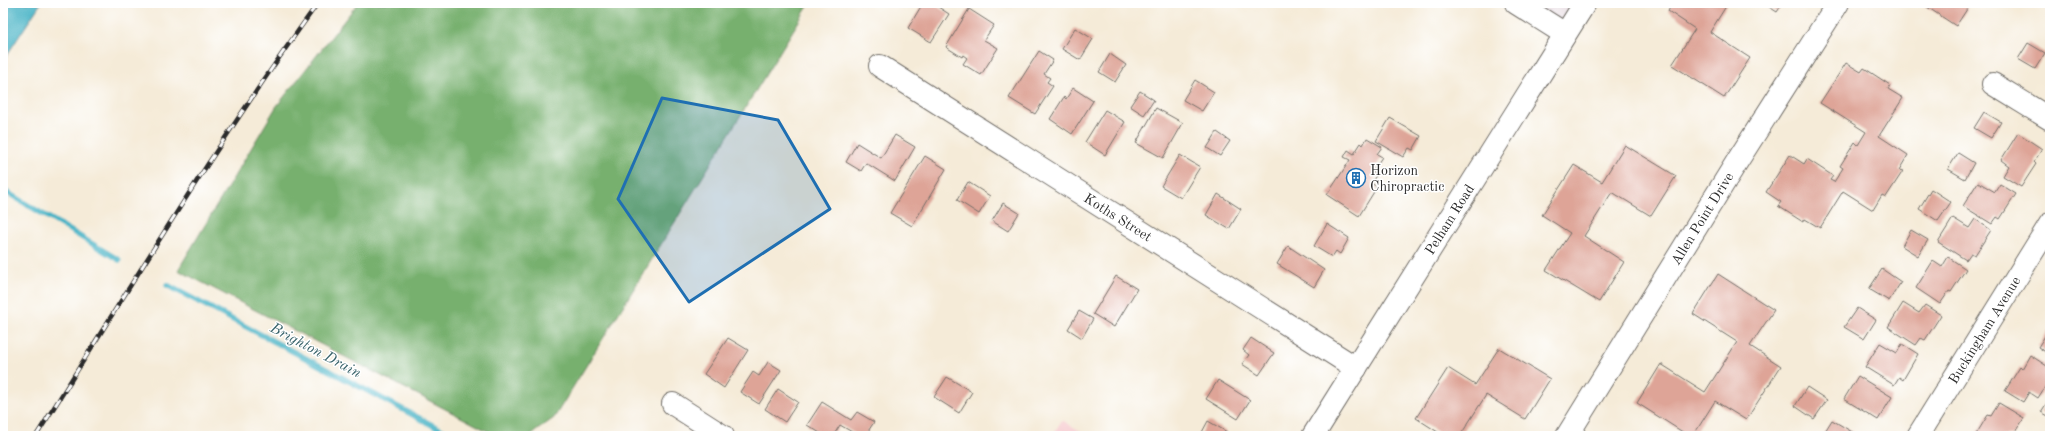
<svg xmlns="http://www.w3.org/2000/svg" width="2053" height="439" font-family="'Old Standard TT',serif">
	<style>
		.built { fill: #f7cfd3 }
		.industrial { fill: #d2bdc7 }
		.forest { fill: #77b06e; stroke: #516e4c }
		.water { fill: #48b4c6; stroke: #3a7078 }
		.lines { fill: none; stroke-linecap: round; stroke-linejoin: round }
		.stream { stroke: #48b4c6; stroke-width: 5.5 }
		.building { fill: #dea497 }
		.minor-casing { stroke: #726e68; stroke-width: 24 }
		.major-casing { stroke: #726e68; stroke-width: 24 }
		.minor { stroke: #fff; stroke-width: 22 }
		.major { stroke: #fff; stroke-width: 22 }
		.rail-casing { stroke: #2b2b2b; stroke-width: 4.5 }
		.rail { stroke: #fff; stroke-width: 3; stroke-dasharray: 9; stroke-linecap: butt }
		.marked { fill: #1f6fb2; fill-opacity: 0.2; stroke: #1f6fb2; stroke-width: 3; stroke-linejoin: round }
		.labels { text-anchor: middle; stroke-width: 3; stroke-linejoin: round; paint-order: stroke }
		.poi-label { font-size: 14px; fill: #2b2b2b; stroke: #fff; text-anchor: start }
		.street-label { font-size: 14px; fill: #2b2b2b; stroke: #fff }
		.water-label { font-size: 15px; font-style: italic; fill: #376269; stroke: #fff }
	</style>
	<rect width="100%" height="100%" fill="#fff"/>
	<filter id="ink" filterUnits="userSpaceOnUse"><feTurbulence type="fractalNoise" baseFrequency=".025" numOctaves="2"/><feDisplacementMap in="SourceGraphic" scale="8" xChannelSelector="R" yChannelSelector="G"/><feConvolveMatrix kernelMatrix="1 2 1 2 8 2 1 2 1" color-interpolation-filters="sRGB"/></filter>
	<filter id="wash" filterUnits="userSpaceOnUse"><feTurbulence type="fractalNoise" baseFrequency=".012" numOctaves="4" result="noise"/><feDisplacementMap in="SourceGraphic" scale="16" xChannelSelector="R" yChannelSelector="G"/><feGaussianBlur stdDeviation="0.9" result="paint"/><feColorMatrix in="noise" values="0 0 0 0 0 0 0 0 0 0 0 0 0 0 0 0 0 1.4 0 .05"/><feComposite in="paint" operator="in"/></filter>
	<g filter="url(#wash)">
		<rect width="100%" height="100%" fill="#f5ebd8"/>
		<path class="built" d="M1062,420L1088,436H1052Z"/>
		<path class="industrial" d="M1516,3H1585L1565,34Z"/>
		<path class="forest" d="M358,3H810L554,418L529,436H497L178,270L276,107Z"/>
		<path class="water" d="M3,3H41L3,61Z"/>
		<g class="lines">
			<path class="stream" d="M3,190L119,260
				M167,285L453,436"/>
		</g>
		<g id="blocks">
			<path class="building" d="M923,3H932L949,14L931,42L908,28Z
				M1673,3H1728L1710,32L1750,58L1724,98L1672,65L1695,29L1668,11Z
				M1763,3H1783L1777,12Z
				M1921,3H1971L1956,26Z
				M969,9L994,25L984,40L998,48L981,75L963,64L967,58L963,55L962,57L946,47Z
				M1075,28L1093,39L1080,60L1062,49Z
				M2028,43L2045,53L2035,69L2018,59Z
				M1039,51L1053,60L1044,74L1050,78L1047,82L1053,86L1035,114L1009,98Z
				M1110,54L1126,65L1115,82L1099,72Z
				M1846,63L1861,72L1864,68L1890,85L1888,89L1903,98L1879,136L1908,155L1899,170L1903,171L1886,197L1882,195L1873,210L1843,191L1820,228L1805,219L1803,222L1778,206L1781,202L1766,192L1790,155L1804,164L1807,159L1833,176L1830,180L1834,182L1843,168L1840,166L1855,142L1858,145L1866,132L1820,103Z
				M1195,80L1214,92L1202,111L1183,100Z
				M1073,88L1093,101L1072,134L1050,119L1064,97L1066,99Z
				M1140,91L1154,100L1144,115L1130,106Z
				M1156,108L1183,123L1163,158L1136,143Z
				M1105,110L1125,122L1105,155L1085,142Z
				M1984,112L2001,122L1991,138L1974,128Z
				M1390,118L1421,136L1413,150L1409,148L1403,157L1376,141Z
				M1217,132L1230,141L1220,156L1207,148Z
				M2018,133L2042,149L2034,162L2036,164L2021,187L2003,176L2009,166L2001,160Z
				M895,135L915,147L895,181L866,163L861,171L846,162L857,143L881,158Z
				M1367,138L1382,147L1377,154L1382,157L1372,172L1377,174L1371,183L1377,187L1359,216L1327,195L1350,160L1344,157L1348,150L1354,154L1361,143L1363,145Z
				M1625,145L1676,176L1651,216L1612,192L1584,236L1624,262L1599,302L1546,270L1570,233L1542,215L1574,165L1602,182Z
				M1958,153L1974,163L1965,179L1948,169Z
				M1180,155L1200,167L1181,198L1161,186Z
				M925,156L946,169L912,226L890,213Z
				M968,182L990,196L979,214L957,200Z
				M1978,182L1995,192L2000,184L2016,194L2000,219L1997,217L1992,224L1963,206Z
				M1931,189L1951,202L1938,221L1919,209Z
				M1218,194L1241,209L1229,229L1206,215Z
				M1003,203L1019,213L1008,231L992,221Z
				M1953,218L1969,228L1975,219L1991,230L1975,255L1971,253L1966,260L1938,242Z
				M1327,224L1349,238L1340,254L1336,251L1332,257L1314,246Z
				M1911,230L1928,240L1918,256L1902,246Z
				M1288,246L1324,270L1314,287L1277,264Z
				M1948,257L1966,269L1951,292L1949,291L1940,304L1916,288L1933,261L1942,267Z
				M1882,269L1901,282L1889,301L1869,289Z
				M1718,274L1774,310L1750,346L1781,366L1746,420L1715,401L1693,436H1689L1637,403L1661,364L1705,392L1737,342L1693,314Z
				M1116,276L1137,289L1114,327L1093,314Z
				M1903,303L1919,313L1925,305L1941,315L1925,340L1921,338L1916,345L1888,327Z
				M1857,308L1876,320L1864,339L1844,327Z
				M1079,311L1093,319L1082,338L1068,329Z
				M2050,328V355L2038,347Z
				M728,338L748,350L724,388L704,374Z
				M1251,338L1274,353L1259,375L1242,364L1249,355L1243,350Z
				M1880,343L1897,353L1902,344L1918,354L1903,380L1899,377L1894,385L1865,367Z
				M1499,348L1550,379L1525,419L1486,395L1460,436H1444L1416,418L1448,368L1475,385Z
				M2030,355L2050,368V379L2038,398L2029,392L2023,402L2005,391L2020,367L2022,369Z
				M768,362L781,370L759,404L740,392L753,372L759,376Z
				M1858,376L1892,397L1878,420L1844,399Z
				M947,377L972,392L959,413L934,397Z
				M1218,380L1250,400L1238,419L1206,399Z
				M1807,387L1827,400L1814,419L1795,406Z
				M778,389L798,402L785,422L765,409Z
				M2050,398V417L2041,412Z
				M822,402L851,420L857,412L874,422L865,436H859L840,425L833,436H825L807,425Z
				M1999,403L2024,418L2013,436H1975L1988,415L1991,416Z
				M1832,420L1859,436H1822Z
				M1208,421L1227,432L1225,436H1200Z"/>
		</g>
	</g>
	<g filter="url(#ink)">
		<use href="#blocks" fill-opacity="0" stroke="#726e68" stroke-width="1"/>
		<g class="lines">
			<defs>
				<g id="minor">
					<path d="M1516,3L1565,34"/>
					<path id="s1" d="M880,66L1356,368"/>
					<path d="M1993,84L2050,119"/>
					<path d="M673,404L723,436"/>
					<path id="s2" d="M1567,436L1738,160L1838,3"/>
					<path id="s3" d="M1918,436L2050,224"/>
				</g>
				<g id="major">
					<path id="s4" d="M1313,436L1585,3"/>
				</g>
			</defs>
			<use href="#minor" class="minor-casing"/>
			<use href="#major" class="major-casing"/>
			<use href="#minor" class="minor"/>
			<use href="#major" class="major"/>
			<defs>
				<path id="rail" d="M36,436C128,291 217,142 318,3"/>
			</defs>
			<use href="#rail" class="rail-casing"/>
			<use href="#rail" class="rail"/>
		</g>
	</g>
	<path class="marked" d="M662,98L778,120L830,209L689,302L618,199Z"/>
	<defs>
		<symbol id="building-ring" viewBox="-11 -11 22 22"><circle r="9.5" fill="#fff" stroke="#1f6fb2" stroke-width="1.5"/><path d="M-4-6H4V6H1V3H-1V6H-4ZM-2.5-4.3h1.7v1.8h-1.7ZM.8-4.3h1.7v1.8H.8ZM-2.5-1h1.7V.8h-1.7ZM.8-1h1.7V.8H.8Z" fill="#1f6fb2"/></symbol>
	</defs>
	<g fill-rule="evenodd">
		<use href="#building-ring" x="1345" y="167" width="22" height="22"/>
	</g>
	<g class="labels">
		<g class="poi-label">
			<text x="1370" y="175">Horizon<tspan x="1370" dy="16">Chiropractic</tspan></text>
		</g>
		<g class="street-label">
			<text dy="5" stroke="none"><textPath href="#s1" startOffset="282">Koths Street</textPath></text>
			<text dy="5" stroke="none"><textPath href="#s2" startOffset="256">Allen Point Drive</textPath></text>
			<text dy="5" stroke="none"><textPath href="#s4" startOffset="256">Pelham Road</textPath></text>
			<text dy="5" stroke="none"><textPath href="#s3" startOffset="125">Buckingham Avenue</textPath></text>
		</g>
		<g class="water-label">
			<text transform="translate(316 350) rotate(28)" y="5">Brighton Drain</text>
		</g>
	</g>
	<rect width="2053" height="439" fill="none" stroke="#fff" stroke-width="16"/>
</svg>
